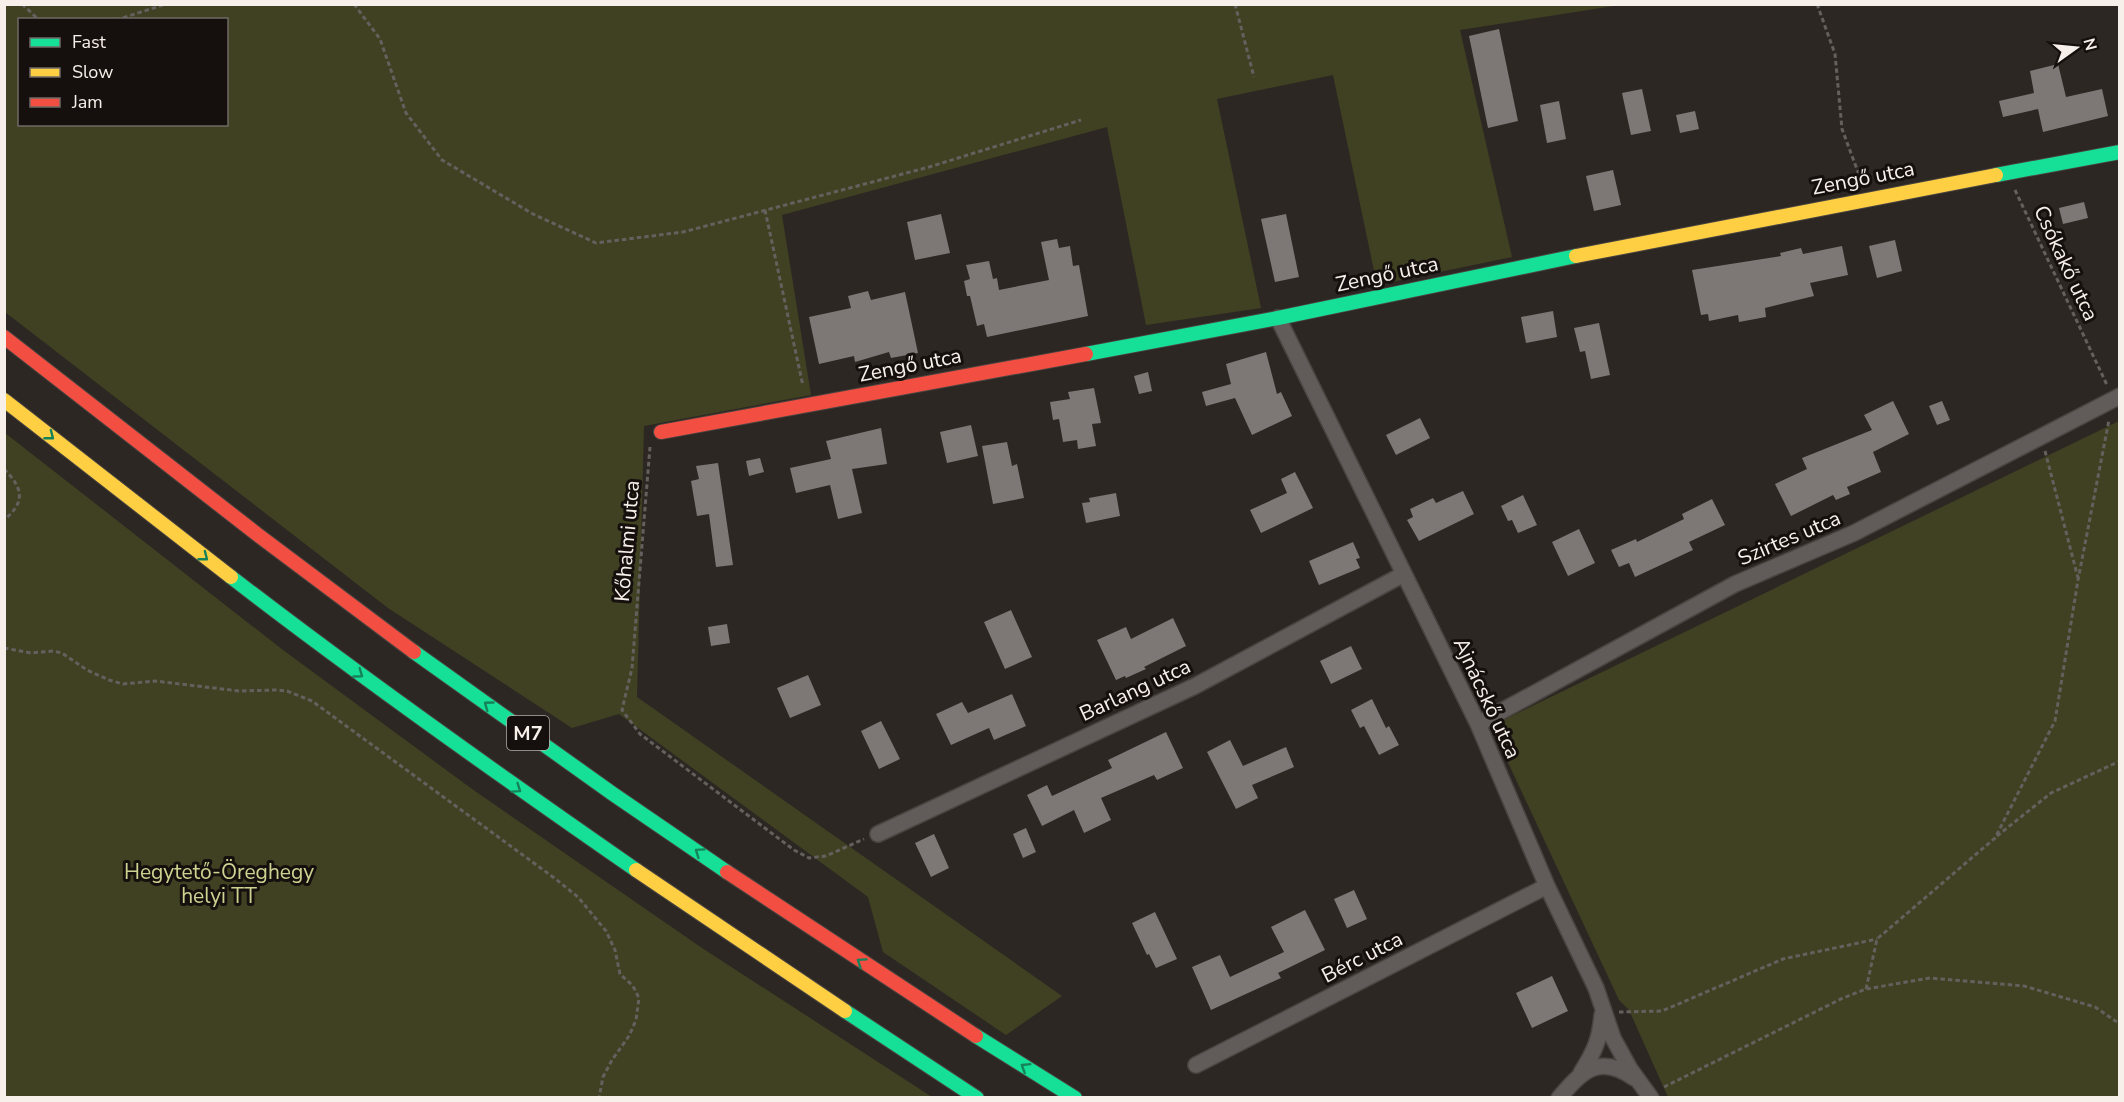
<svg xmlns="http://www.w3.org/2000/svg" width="2124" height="1102" font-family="'Nunito Sans',sans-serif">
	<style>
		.green { fill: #404122; fill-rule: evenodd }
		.building { fill: #7d7775 }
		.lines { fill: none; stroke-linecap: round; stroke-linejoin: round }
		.street-casing { stroke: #4a4541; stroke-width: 18 }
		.fast-casing { stroke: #4a4541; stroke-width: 16 }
		.slow-casing { stroke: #4a4541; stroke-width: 16 }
		.jam-casing { stroke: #4a4541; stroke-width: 16 }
		.path { stroke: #64605e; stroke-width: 3; stroke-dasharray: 4.5 3; stroke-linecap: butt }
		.street { stroke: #615c59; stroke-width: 15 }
		.fast { stroke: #16e098; stroke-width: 14 }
		.slow { stroke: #ffcf43; stroke-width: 14 }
		.jam { stroke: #f24e42; stroke-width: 14 }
		.oneway { stroke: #168259 }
		.labels { text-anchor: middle; stroke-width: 6; stroke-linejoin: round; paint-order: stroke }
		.shield { fill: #15100d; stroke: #b3aca8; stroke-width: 1.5 }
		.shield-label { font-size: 20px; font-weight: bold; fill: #f7efea }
		.street-label { font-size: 21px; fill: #f7efea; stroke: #15100d }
		.park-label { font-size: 21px; fill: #ced290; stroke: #15100d }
	</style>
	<rect width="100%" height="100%" fill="#2d2723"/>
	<path class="green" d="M4,5H1620L1460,30L1512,257L1377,285L1333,75L1217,99L1261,308L1146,325L1107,127L782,215L811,395L644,426L637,697L1062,996L1006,1035L883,952L868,897L619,714L572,728L388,608L5,312ZM20,20H226V124H20Z
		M2119,421V1097H1668L1629,1010L1619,1000L1491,726Z
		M5,433L283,650L472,789L702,948L932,1097H5Z"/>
	<path class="building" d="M1499,29L1518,121L1488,128L1469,36Z
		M2058,64L2066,97L2102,89L2108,116L2043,132L2038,109L2003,117L1999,101L2034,93L2030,71Z
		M1642,89L1651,131L1631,135L1622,93Z
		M1559,101L1566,139L1547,143L1540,105Z
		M1695,111L1699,129L1680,133L1676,115Z
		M1613,170L1621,205L1594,211L1586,176Z
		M2084,202L2088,218L2063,224L2059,208Z
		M941,214L950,253L915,260L907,222Z
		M1286,214L1299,277L1275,282L1261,219Z
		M1057,239L1059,248L1070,246L1073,266L1079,265L1088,316L987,337L984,324L977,326L970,296H967L964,281L970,279L966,265L989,261L993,279L997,278L999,290L1049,280L1041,242Z
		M1895,240L1902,271L1877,278L1869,246Z
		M1842,246L1848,275L1810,283L1814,296L1765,308L1766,317L1739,322L1738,315L1709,321L1708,314L1701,315L1692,270L1781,256L1780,253L1801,248L1803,254Z
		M868,291L871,300L905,292L918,353L891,358L889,352L855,362L854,356L819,364L809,317L851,308L848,296Z
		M1553,311L1557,337L1526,343L1521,317Z
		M1599,323L1610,375L1591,379L1585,351L1580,352L1574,328Z
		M1266,352L1277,394L1281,392L1292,416L1252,435L1235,398L1206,406L1202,392L1231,384L1226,364Z
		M1148,372L1152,391L1139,394L1134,376Z
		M1094,388L1101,423L1092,424L1096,446L1078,449L1077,440L1063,442L1059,419L1053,420L1050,402L1070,399L1068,392Z
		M1893,401L1909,434L1873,452L1881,472L1847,487L1850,494L1836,500L1833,495L1791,516L1775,484L1807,469L1802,458L1872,430L1864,415Z
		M1942,401L1950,420L1937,425L1929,406Z
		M1420,418L1430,438L1396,455L1386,435Z
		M971,425L978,456L947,463L940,432Z
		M881,428L887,464L852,469L862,513L838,519L830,485L796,493L790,468L831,459L826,441Z
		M1007,442L1012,466L1017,464L1024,498L993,504L982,446Z
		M760,458L764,472L749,476L746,461Z
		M718,463L733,565L716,567L709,514L697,516L691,481L699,479L696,466Z
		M1295,472L1313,508L1261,533L1250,510L1287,493L1281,479Z
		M1463,491L1474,514L1419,541L1407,520L1413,517L1410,509L1433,498L1436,503Z
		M1116,493L1120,516L1086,523L1082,503L1090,502L1089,498Z
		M1523,495L1537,525L1518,533L1512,520L1508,521L1501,506Z
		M1712,499L1725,525L1689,542L1693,550L1635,577L1629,563L1619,567L1611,550L1636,539L1637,542L1684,519L1682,514Z
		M1579,529L1595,563L1568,576L1552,542Z
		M1353,542L1360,558L1356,559L1360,568L1319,585L1309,561Z
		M1011,610L1032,657L1005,669L984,622Z
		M1173,618L1186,646L1144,667L1146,669L1126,678L1125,676L1116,680L1097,640L1126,627L1131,639Z
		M727,624L730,643L711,646L708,627Z
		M1351,646L1362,669L1331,684L1320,661Z
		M808,675L821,705L790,718L777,688Z
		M1012,694L1026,726L994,740L989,728L951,745L936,714L962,702L968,713Z
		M1372,699L1386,728L1389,726L1399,745L1379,755L1364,726L1360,728L1351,710Z
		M881,721L900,759L879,769L861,731Z
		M1166,732L1183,768L1157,780L1154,775L1101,798L1111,820L1084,833L1074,810L1042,826L1027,795L1047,785L1052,796L1112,768L1108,760Z
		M1230,740L1243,766L1286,747L1294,767L1252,785L1258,798L1236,809L1207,752Z
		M1026,828L1036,852L1023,858L1013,834Z
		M934,834L949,868L931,877L915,843Z
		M1354,890L1367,919L1347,928L1334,899Z
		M1305,910L1325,950L1278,973L1281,978L1211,1010L1192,967L1220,955L1230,977L1284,952L1271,927Z
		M1155,912L1177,959L1156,968L1149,954L1147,955L1132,923Z
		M1552,976L1568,1011L1532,1028L1516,993Z"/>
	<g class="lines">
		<defs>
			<path id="street" d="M1278,318L1478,724L1547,886L1596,988L1613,1038L1630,1069L1651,1098
				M1478,724L1735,584L1854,533L2120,396
				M878,834L1195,686L1404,574
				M1196,1065L1547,886
				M1581,1073C1594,1052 1600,1040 1602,1015
				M1559,1098C1582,1071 1599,1053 1634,1078"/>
			<path id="fast" d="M1996,175L2120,152
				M1086,354L1278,318L1576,256
				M231,577C363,679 499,775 636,870
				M414,652L613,794L727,872
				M845,1011L977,1098
				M976,1036L1075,1098"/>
			<path id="slow" d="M1576,256L1996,175
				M4,400L231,577
				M636,870L845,1011"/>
			<path id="jam" d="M4,337L258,535L414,652
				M661,432L1086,354
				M727,872L976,1036"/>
		</defs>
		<use href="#street" class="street-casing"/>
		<use href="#fast" class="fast-casing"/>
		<use href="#slow" class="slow-casing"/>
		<use href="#jam" class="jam-casing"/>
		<path class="path" d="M22,4L39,20
			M354,4L380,39L406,113L442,160L533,214L596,243L683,232L929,167L1081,120
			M1235,4L1254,77
			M1817,4L1835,54L1842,129L1861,180
			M116,20L166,4
			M2015,190L2107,385
			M765,210L803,386
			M650,447L632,668L622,710L640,734L794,850L809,858L826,856L864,839
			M2045,451L2078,578
			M4,469C23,488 26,502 4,520
			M4,648L31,653L53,651L62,653L87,670L109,680L123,684L155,681L239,691L276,690L287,691L312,701L553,877L578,897L606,931L615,950L620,974L633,986L639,998L636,1020L629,1036L612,1060L603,1077L599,1098
			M1997,836L2051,793L2120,761
			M1866,989L1877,939L1995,838L2055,721L2078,580L2109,420
			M1619,1012L1662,1011L1783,959L1877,939
			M1664,1087L1843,998L1866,989L1930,978L2024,986L2095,1007L2120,1024"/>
		<use href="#street" class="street"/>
		<use href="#fast" class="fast"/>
		<use href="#slow" class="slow"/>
		<use href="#jam" class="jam"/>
	</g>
	<defs><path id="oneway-chevron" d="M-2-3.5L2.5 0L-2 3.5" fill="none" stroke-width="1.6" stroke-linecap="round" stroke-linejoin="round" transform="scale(1.5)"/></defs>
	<g class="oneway">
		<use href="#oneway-chevron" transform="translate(50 436) rotate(38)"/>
		<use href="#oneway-chevron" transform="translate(204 557) rotate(38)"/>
		<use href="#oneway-chevron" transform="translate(359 674) rotate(36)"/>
		<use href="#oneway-chevron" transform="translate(488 705) rotate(-144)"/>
		<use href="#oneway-chevron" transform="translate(517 789) rotate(35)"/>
		<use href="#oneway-chevron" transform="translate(699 852) rotate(-145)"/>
		<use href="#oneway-chevron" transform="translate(861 962) rotate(-146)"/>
		<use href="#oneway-chevron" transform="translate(1025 1067) rotate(-148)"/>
	</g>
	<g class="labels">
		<rect class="shield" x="507" y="716" width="42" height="34" rx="4.5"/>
		<g class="shield-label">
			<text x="528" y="740">M7</text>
		</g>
		<g class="street-label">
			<text transform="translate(1863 178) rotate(-11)" y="7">Zengő utca</text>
			<text transform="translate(2066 263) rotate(65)" y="7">Csókakő utca</text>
			<text transform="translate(1387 274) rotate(-12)" y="7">Zengő utca</text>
			<text transform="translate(910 365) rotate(-11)" y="7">Zengő utca</text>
			<text transform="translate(1789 538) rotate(-23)" y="7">Szirtes utca</text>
			<text transform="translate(627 541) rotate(-85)" y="7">Kőhalmi utca</text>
			<text transform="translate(1135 690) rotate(-25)" y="7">Barlang utca</text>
			<text transform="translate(1487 698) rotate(65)" y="7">Ajnácskő utca</text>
			<text transform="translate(1362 957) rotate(-27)" y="7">Bérc utca</text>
		</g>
		<g class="park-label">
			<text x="219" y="879">Hegytető-Öreghegy<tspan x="219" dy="24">helyi TT</tspan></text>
		</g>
	</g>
	<rect width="2124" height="1102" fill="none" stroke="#f7efea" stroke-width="12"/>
	<rect x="18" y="18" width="210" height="108" fill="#15100d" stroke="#6f6965" stroke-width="1.5"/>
	<rect x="30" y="38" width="30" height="9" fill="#16e098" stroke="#6f6965" stroke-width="1.5"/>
	<text x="72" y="48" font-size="18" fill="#f7efea">Fast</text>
	<rect x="30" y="68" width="30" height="9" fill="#ffcf43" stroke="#6f6965" stroke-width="1.5"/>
	<text x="72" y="78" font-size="18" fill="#f7efea">Slow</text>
	<rect x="30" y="98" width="30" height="9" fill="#f24e42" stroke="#6f6965" stroke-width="1.5"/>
	<text x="72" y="108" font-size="18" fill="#f7efea">Jam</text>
	<g transform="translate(2076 48) rotate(75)" stroke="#15100d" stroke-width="4.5" paint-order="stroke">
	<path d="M0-4.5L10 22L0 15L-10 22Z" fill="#f7efea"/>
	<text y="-9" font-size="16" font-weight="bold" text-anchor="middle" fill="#f7efea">N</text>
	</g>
</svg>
